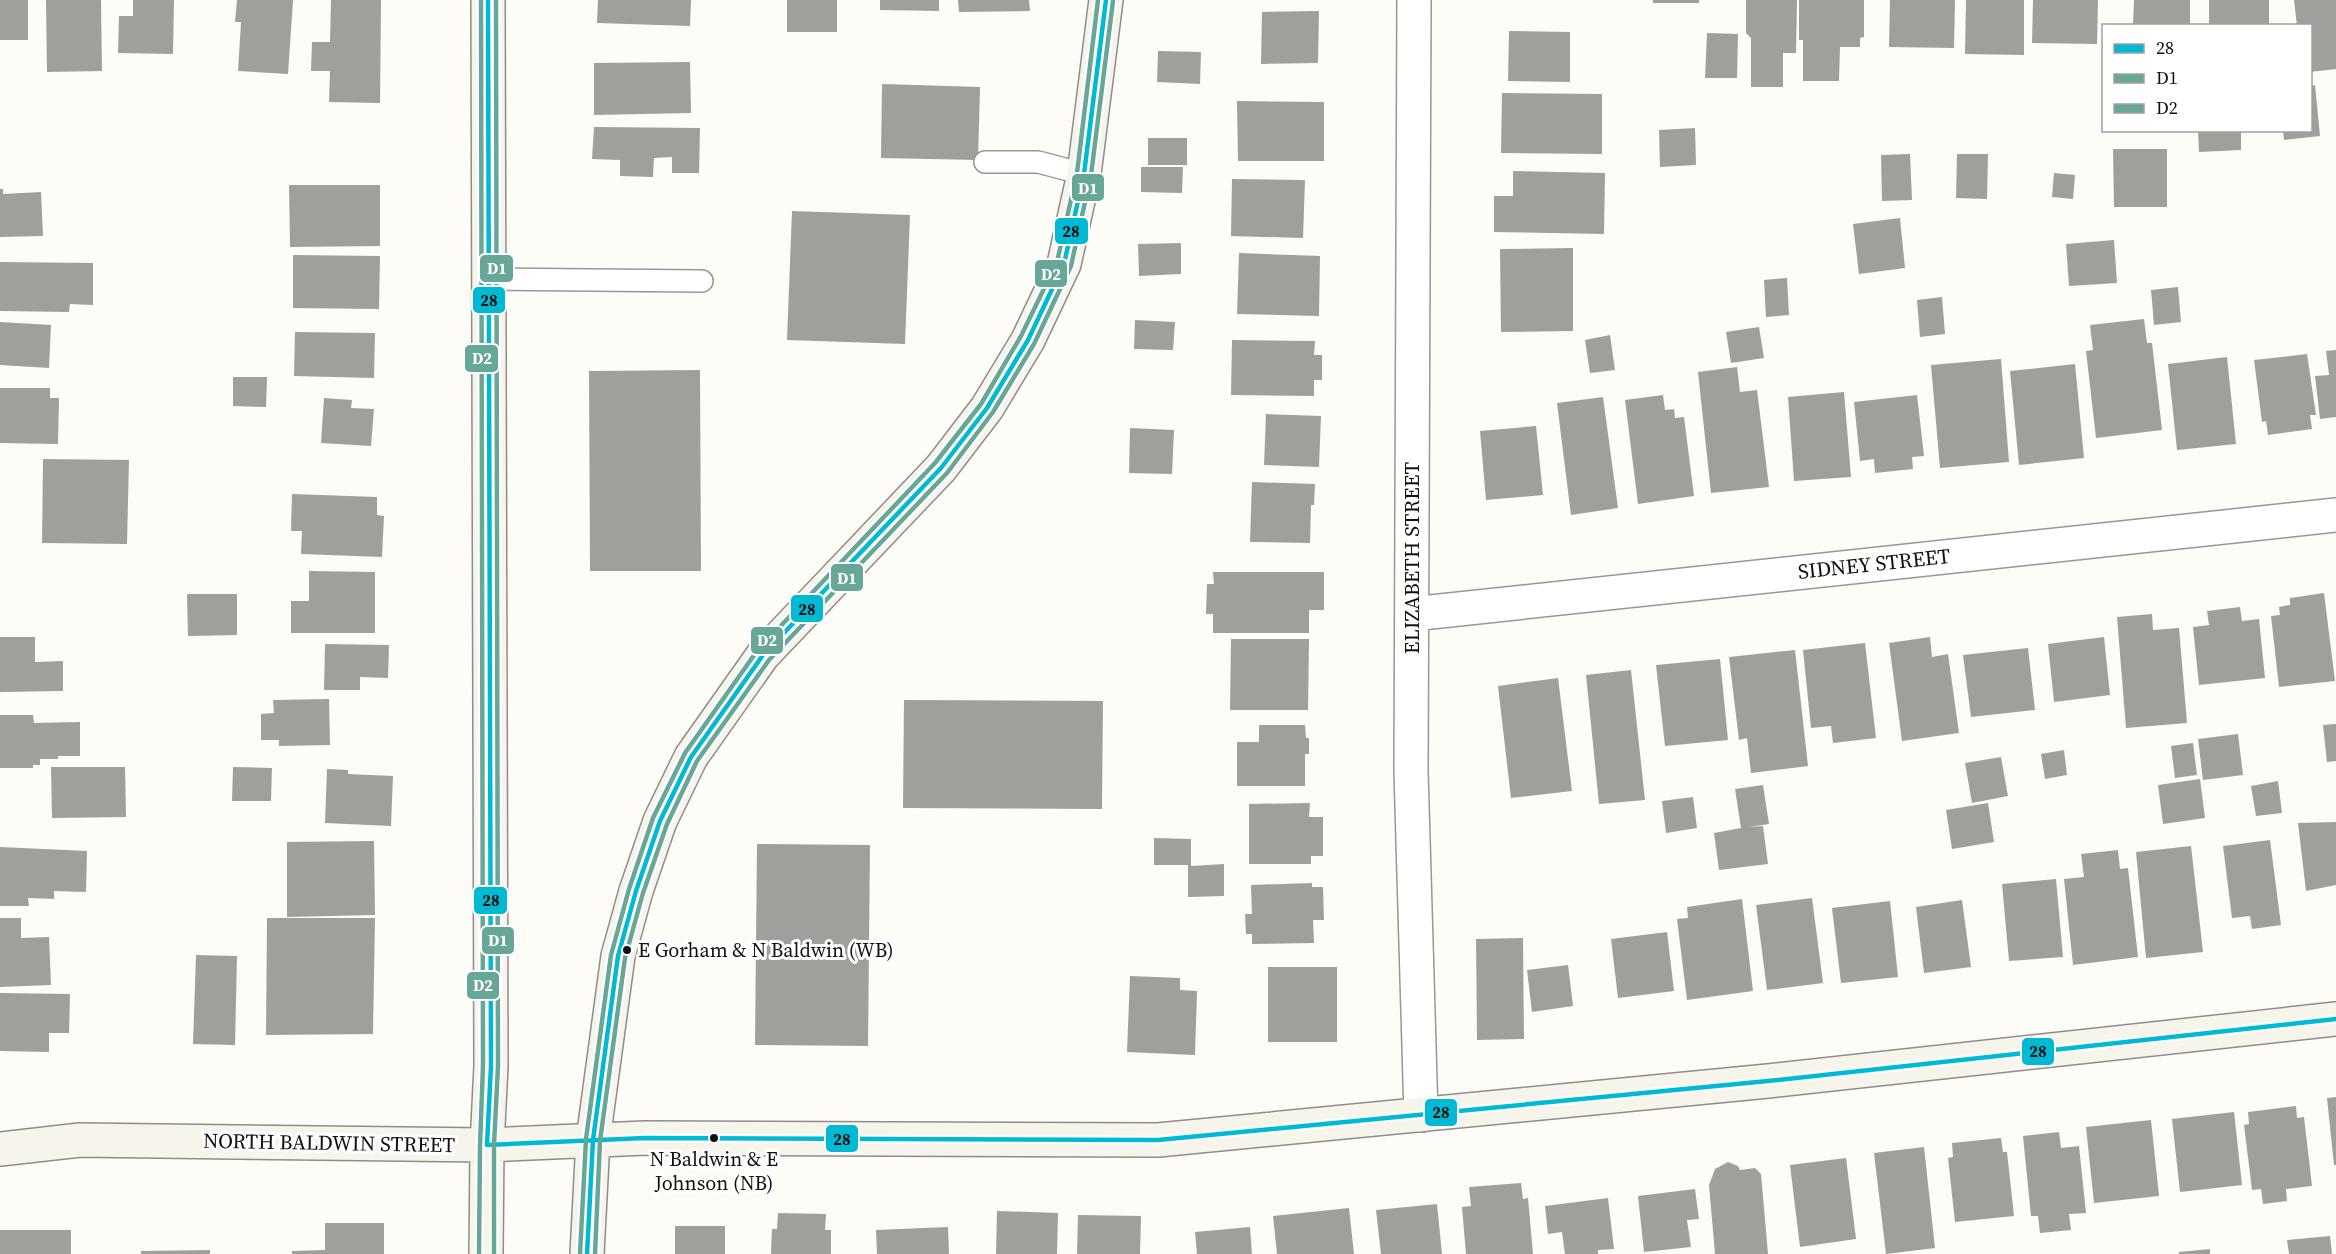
<svg xmlns="http://www.w3.org/2000/svg" width="2336" height="1254" font-family="'Source Serif 4',serif">
	<style>
		.building { fill: #a19f9c }
		.lines { fill: none; stroke-linecap: round; stroke-linejoin: round }
		.lane-casing { stroke: #979795; stroke-width: 24 }
		.street-casing { stroke: #979795; stroke-width: 36 }
		.secondary-casing { stroke: #8e8d8b; stroke-width: 36 }
		.lane { stroke: #fffffe; stroke-width: 21 }
		.street { stroke: #fffffe; stroke-width: 33 }
		.secondary { stroke: #f6f4eb; stroke-width: 33 }
		.bus-1-casing { stroke: #fff; stroke-width: 9 }
		.bus-2-casing { stroke: #fff; stroke-width: 9 }
		.bus-3-casing { stroke: #fff; stroke-width: 9 }
		.bus-1 { stroke: #00bad3; stroke-width: 4.5 }
		.bus-2 { stroke: #67a797; stroke-width: 4.5 }
		.bus-3 { stroke: #67a797; stroke-width: 4.5 }
		.bus-dot { fill: #111; stroke: #fff; stroke-width: 2 }
		.labels { text-anchor: middle; stroke-width: 6; stroke-linejoin: round; paint-order: stroke }
		.bus-label { font-size: 20px; fill: #111; stroke: #fff; text-anchor: start }
		.street-label { font-size: 21px; fill: #111; stroke: #fff }
		.line-badge { stroke: #fff; stroke-width: 2 }
		.badge-label { font-size: 16px; text-anchor: middle; font-weight: bold; fill: #fff }
		.pale-badge-label { font-size: 16px; text-anchor: middle; font-weight: bold; fill: #111 }
	</style>
	<rect width="100%" height="100%" fill="#fdfcf7"/>
	<path class="building" d="M0,0H28V40H0Z
		M46,0H101L102,71L47,72Z
		M133,0H174L173,54L118,53L119,16H133Z
		M237,0H293L288,74L238,71L241,22H235Z
		M331,0H381L380,103L329,102L330,71H311L312,42H330Z
		M598,0H691L690,26L597,23Z
		M787,0H837V32H787Z
		M880,0H939V11L880,10Z
		M958,0H1029L1030,11L959,12Z
		M1653,0H1699V3H1653Z
		M1746,0H1797L1796,53H1783V87H1751V38L1746,33Z
		M1799,0H1864V37L1860,38V47H1840L1839,81H1803V40H1799Z
		M1890,0H1955L1954,48L1889,47Z
		M1966,0H2024V55L1965,54Z
		M2033,0H2098L2097,44L2032,43Z
		M2134,0H2190V26H2133Z
		M2209,0H2269V26H2209Z
		M2294,0H2336V69L2310,72V26H2297Z
		M1319,11L1318,63L1261,64L1262,12Z
		M1509,31L1570,32V82L1508,81Z
		M1707,33L1738,34L1737,78H1705Z
		M1158,51L1201,52L1200,84L1157,82Z
		M690,62L691,113L594,115V63Z
		M882,84L980,87L978,160L881,158Z
		M2315,85L2320,136L2284,140L2283,130H2310V86Z
		M1502,93L1602,94V154L1501,153Z
		M1237,101L1324,102V161H1238Z
		M594,127L700,128L699,173H672V157L654,158L653,177L620,176V160L592,159Z
		M1695,128L1696,165L1660,167L1659,130Z
		M2198,130H2241V150L2199,152Z
		M1148,138H1187V165H1148Z
		M2113,149H2167V207H2114Z
		M1910,154L1912,200L1882,201L1881,155Z
		M1957,154H1988L1987,199L1956,198Z
		M1141,167H1183L1182,193L1141,192Z
		M1513,171L1605,173L1604,234L1494,232V196H1513Z
		M2054,173L2075,175L2073,199L2052,197Z
		M1232,179L1305,180L1303,238L1231,236Z
		M289,185H380V246L290,247Z
		M0,189H3V194L41,192L43,236L0,237Z
		M792,211L910,215L905,344L787,340Z
		M1900,218L1905,268L1859,274L1853,224Z
		M2114,240L2117,283L2069,286L2066,244Z
		M1181,243V274L1139,276L1138,244Z
		M1573,248V331L1501,332L1500,249Z
		M1239,253L1320,256L1319,316L1237,314Z
		M293,255L380,256L379,309L293,308Z
		M0,262L93,263V305L70,304L69,312L0,311Z
		M1787,278L1789,315L1766,317L1764,280Z
		M2178,287L2181,322L2154,325L2151,290Z
		M1942,297L1945,334L1920,337L1917,300Z
		M2144,319L2147,343H2152L2162,430L2096,438L2086,351L2093,350L2090,325Z
		M1135,320L1175,322L1173,350L1134,349Z
		M0,322L51,325L49,368L0,365Z
		M1759,327L1764,358L1731,363L1726,332Z
		M295,332L375,333L374,378L294,376Z
		M1610,335L1615,370L1590,373L1585,340Z
		M1232,340L1315,341L1314,355H1322V380H1314V396L1231,395Z
		M2336,350V417L2320,419L2315,376L2329,375L2326,351Z
		M2307,354L2316,415H2310L2312,429L2268,435L2266,421L2262,422L2254,360Z
		M2227,357L2236,444L2177,450L2168,364Z
		M2001,359L2009,462L1940,468L1931,365Z
		M2075,364L2084,458L2019,465L2010,371Z
		M1737,367L1740,392L1757,390L1769,487L1711,493L1698,372Z
		M700,370L701,571H590L589,371Z
		M233,377H267L266,407L233,406Z
		M0,388H50V398H59L58,444L0,443Z
		M1844,392L1851,477L1794,481L1788,397Z
		M1663,395L1665,410L1674,409L1675,418L1684,417L1694,496L1638,504L1625,400Z
		M1917,395L1924,456L1912,457L1913,469L1875,473L1874,459L1860,461L1854,402Z
		M1603,397L1618,508L1571,515L1557,403Z
		M324,398L352,400L351,408L374,409L371,446L321,443Z
		M1266,414L1321,416L1319,467L1264,465Z
		M1536,426L1543,495L1486,500L1480,431Z
		M1130,428L1174,430L1172,474L1129,473Z
		M43,459L129,460L127,544L42,543Z
		M1252,482L1315,484L1314,505H1311L1310,543L1250,542Z
		M292,494L377,497V515L384,516L382,557L301,554L302,531H291Z
		M309,571L375,572V633H291V601H309Z
		M1213,572H1324V610H1309V633H1213V614H1206L1207,584H1214Z
		M2324,593L2335,681L2279,687L2271,616L2280,615L2279,607L2290,605V598Z
		M187,594H237V635L188,636Z
		M2240,607L2242,621L2259,619L2265,678L2199,685L2193,627L2209,625L2207,611Z
		M2152,614L2153,630L2179,628L2187,723L2126,728L2117,617Z
		M0,637H35V662L63,661V691L0,692Z
		M1930,637L1932,657L1948,654L1959,733L1902,741L1889,643Z
		M2104,637L2110,695L2054,702L2048,644Z
		M1231,639H1309L1308,710H1230Z
		M1865,643L1876,738L1833,743L1831,726L1811,728L1803,650Z
		M325,644L389,645L388,678L360,677V690H324Z
		M2028,648L2035,710L1971,717L1963,655Z
		M1795,650L1808,766L1751,773L1747,738L1739,740L1729,657Z
		M1720,659L1728,740L1665,746L1656,665Z
		M1631,670L1645,800L1599,804L1586,675Z
		M1558,678L1572,791L1511,798L1498,686Z
		M329,699L330,745L279,746V740H261V714L274,713L273,700Z
		M904,700L1103,701L1102,809L903,808Z
		M0,715H33L34,723L80,722V756H58V759H40V765H33V768H0Z
		M2336,724V761L2327,762L2323,725Z
		M1259,725H1305L1306,738H1309V754H1305V786H1237V742H1259Z
		M2238,734L2243,775L2203,780L2198,739Z
		M2193,743L2197,775L2175,778L2171,746Z
		M2064,750L2067,775L2045,779L2041,754Z
		M2001,757L2008,796L1972,803L1965,763Z
		M51,767H125L126,817L52,818Z
		M233,767L272,768L271,801H232Z
		M327,769L348,770V774L393,776L391,826L325,823Z
		M2200,779L2205,818L2163,824L2158,785Z
		M2278,781L2282,813L2256,816L2251,786Z
		M1763,785L1769,824L1749,827L1763,826L1768,864L1719,870L1714,833L1741,828L1735,789Z
		M1693,797L1697,828L1666,833L1662,801Z
		M1310,803L1309,817H1323V856H1311V864H1249V804Z
		M1988,803L1994,842L1952,849L1946,810Z
		M2336,822V885L2306,891L2298,823Z
		M1154,838L1191,839V866L1224,864V896L1188,897V865H1154Z
		M2270,840L2281,925L2252,929L2250,916L2232,918L2223,846Z
		M374,841L375,915L287,917V842Z
		M757,844L870,845L868,1046L755,1045Z
		M2191,846L2203,952L2146,958L2136,852Z
		M0,847L87,851L86,892L54,891V899L28,898L29,906H0Z
		M2118,850L2120,869L2128,868L2138,957L2073,965L2064,879L2084,877L2081,854Z
		M2056,879L2063,957L2009,961L2002,884Z
		M1312,883V887H1323L1324,920H1313L1314,943L1252,944V934H1246L1245,914H1252L1251,885Z
		M1812,898L1823,983L1767,990L1756,905Z
		M1742,899L1753,991L1687,1000L1677,919L1688,918L1687,907Z
		M1962,900L1971,967L1924,973L1916,907Z
		M1890,901L1898,977L1841,983L1832,908Z
		M0,918H21V938L49,937L51,985L0,987Z
		M267,918H375L373,1034L266,1035Z
		M1667,932L1674,991L1618,998L1611,939Z
		M1523,938L1524,1039L1477,1040L1476,939Z
		M196,955L237,956L235,1045L193,1044Z
		M1568,965L1573,1006L1532,1012L1527,970Z
		M1268,967H1337V1042H1268Z
		M1130,976L1180,978V990L1197,991L1195,1055L1127,1052Z
		M0,993L70,994L69,1033H49V1052L0,1051Z
		M2336,1097V1165H2334L2327,1098Z
		M2296,1106L2297,1118L2304,1117L2312,1186L2286,1189L2287,1201L2263,1204L2261,1189L2252,1190L2244,1125L2249,1124L2248,1112Z
		M2234,1112L2242,1185L2180,1192L2172,1119Z
		M2151,1120L2159,1196L2094,1203L2086,1127Z
		M2059,1132L2061,1148L2079,1146L2086,1213L2069,1214L2071,1230L2040,1233L2038,1216H2031L2023,1136Z
		M2001,1138L2003,1152H2007L2014,1216L1955,1222L1948,1158L1953,1157L1952,1143Z
		M1924,1147L1935,1248L1886,1254L1874,1153Z
		M1846,1158L1856,1239L1800,1247L1790,1165Z
		M1728,1162L1738,1166L1740,1170L1755,1168L1761,1174L1768,1254H1715L1709,1185L1715,1169Z
		M1521,1183L1523,1199L1528,1198L1533,1254H1466L1462,1207L1471,1206L1469,1187Z
		M1695,1189L1699,1219L1687,1220L1691,1247L1644,1252L1638,1196Z
		M1608,1198L1614,1249L1598,1250V1254H1565L1562,1232L1548,1234L1545,1206Z
		M1437,1204L1442,1254H1381L1376,1210Z
		M1349,1208L1354,1254H1277L1273,1216Z
		M997,1211L1058,1213L1057,1254H996Z
		M778,1213L826,1214L825,1230H831V1254H771L772,1229H777Z
		M1078,1215L1141,1216L1140,1254H1077Z
		M325,1223H384V1254H292V1251L325,1250Z
		M675,1226H725V1254H675Z
		M948,1227L949,1254H877L876,1230Z
		M1250,1227L1252,1254H1197L1195,1232Z
		M0,1230H71V1254H0Z
		M2330,1236L2332,1254H2289L2287,1240Z
		M2210,1249V1254H2179V1252Z
		M210,1250V1254H141V1251Z"/>
	<g class="lines">
		<defs>
			<path id="lane" d="M985,162H1038L1084,174
				M489,279L702,281"/>
			<path id="street" d="M1414,0L1411,771L1421,1115
				M1412,614L2336,515"/>
			<path id="secondary" d="M0,1149L80,1140L487,1145L645,1138L1158,1140L1768,1081L2336,1019
				M486,1254L487,1145L491,1066L488,0
				M587,1254L593,1140L618,956L636,891L660,821L691,757L763,655L941,468L987,408L1028,340L1064,264L1084,174L1106,0"/>
		</defs>
		<use href="#lane" class="lane-casing"/>
		<use href="#street" class="street-casing"/>
		<use href="#secondary" class="secondary-casing"/>
		<use href="#lane" class="lane"/>
		<use href="#street" class="street"/>
		<use href="#secondary" class="secondary"/>
		<defs>
			<path id="bus-1" d="M488,0L491,1066L487,1145L645,1138L1158,1140L1768,1081L2336,1019
				M587,1254L593,1140L618,956L636,891L660,821L691,757L763,655L941,468L987,408L1028,340L1064,264L1084,174L1106,0"/>
			<path id="bus-2" d="M494,1254V1145L498,1066L496,0
				M595,1254L600,1141L625,958L643,893L667,824L697,761L769,660L947,473L993,412L1034,344L1071,266L1091,175L1113,1"/>
			<path id="bus-3" d="M479,1254L480,1145L483,1066L481,0
				M580,1254L586,1139L611,955L629,889L653,818L685,753L757,651L935,463L981,404L1021,336L1057,262L1077,173L1098,0"/>
		</defs>
		<use href="#bus-1" class="bus-1-casing"/>
		<use href="#bus-2" class="bus-2-casing"/>
		<use href="#bus-3" class="bus-3-casing"/>
		<use href="#bus-1" class="bus-1"/>
		<use href="#bus-2" class="bus-2"/>
		<use href="#bus-3" class="bus-3"/>
	</g>
	<g class="bus-dot">
		<circle cx="627" cy="950" r="5"/>
		<circle cx="714" cy="1138" r="5"/>
	</g>
	<g class="labels">
		<g class="bus-label">
			<text x="638" y="957">E Gorham &amp; N Baldwin (WB)</text>
			<text x="714" y="1166" text-anchor="middle">N Baldwin &amp; E<tspan x="714" dy="24">Johnson (NB)</tspan></text>
		</g>
		<g class="street-label">
			<text transform="translate(1412 558) rotate(-90)" y="7">ELIZABETH STREET</text>
			<text transform="translate(1874 564) rotate(-6)" y="7">SIDNEY STREET</text>
			<text transform="translate(329 1143) rotate(1)" y="7">NORTH BALDWIN STREET</text>
		</g>
	</g>
	<g class="line-badge">
		<rect x="1071" y="173" width="34" height="29" rx="6" fill="#67a797"/>
		<rect x="1054" y="217" width="35" height="28" rx="6" fill="#00bad3"/>
		<rect x="479" y="254" width="35" height="29" rx="6" fill="#67a797"/>
		<rect x="1034" y="259" width="34" height="29" rx="6" fill="#67a797"/>
		<rect x="472" y="286" width="34" height="28" rx="6" fill="#00bad3"/>
		<rect x="464" y="344" width="35" height="29" rx="6" fill="#67a797"/>
		<rect x="830" y="563" width="34" height="29" rx="6" fill="#67a797"/>
		<rect x="790" y="594" width="34" height="29" rx="6" fill="#00bad3"/>
		<rect x="750" y="626" width="34" height="29" rx="6" fill="#67a797"/>
		<rect x="473" y="886" width="35" height="29" rx="6" fill="#00bad3"/>
		<rect x="481" y="926" width="34" height="29" rx="6" fill="#67a797"/>
		<rect x="466" y="971" width="34" height="29" rx="6" fill="#67a797"/>
		<rect x="2021" y="1037" width="34" height="29" rx="6" fill="#00bad3"/>
		<rect x="1424" y="1098" width="34" height="29" rx="6" fill="#00bad3"/>
		<rect x="825" y="1124" width="34" height="29" rx="6" fill="#00bad3"/>
	</g>
	<g class="badge-label">
		<text x="1088" y="194">D1</text>
		<text x="497" y="274">D1</text>
		<text x="1051" y="280">D2</text>
		<text x="482" y="364">D2</text>
		<text x="847" y="584">D1</text>
		<text x="767" y="646">D2</text>
		<text x="498" y="946">D1</text>
		<text x="483" y="991">D2</text>
	</g>
	<g class="pale-badge-label">
		<text x="1071" y="237">28</text>
		<text x="489" y="306">28</text>
		<text x="807" y="615">28</text>
		<text x="491" y="906">28</text>
		<text x="2038" y="1057">28</text>
		<text x="1441" y="1118">28</text>
		<text x="842" y="1145">28</text>
	</g>
	<rect x="2102" y="24" width="210" height="108" fill="#ffffff" stroke="#a0a0a0" stroke-width="1.5"/>
	<rect x="2114" y="44" width="30" height="9" fill="#00bad3" stroke="#a0a0a0" stroke-width="1.5"/>
	<text x="2156" y="54" font-size="18" fill="#111111">28</text>
	<rect x="2114" y="74" width="30" height="9" fill="#67a797" stroke="#a0a0a0" stroke-width="1.5"/>
	<text x="2156" y="84" font-size="18" fill="#111111">D1</text>
	<rect x="2114" y="104" width="30" height="9" fill="#67a797" stroke="#a0a0a0" stroke-width="1.5"/>
	<text x="2156" y="114" font-size="18" fill="#111111">D2</text>
</svg>
